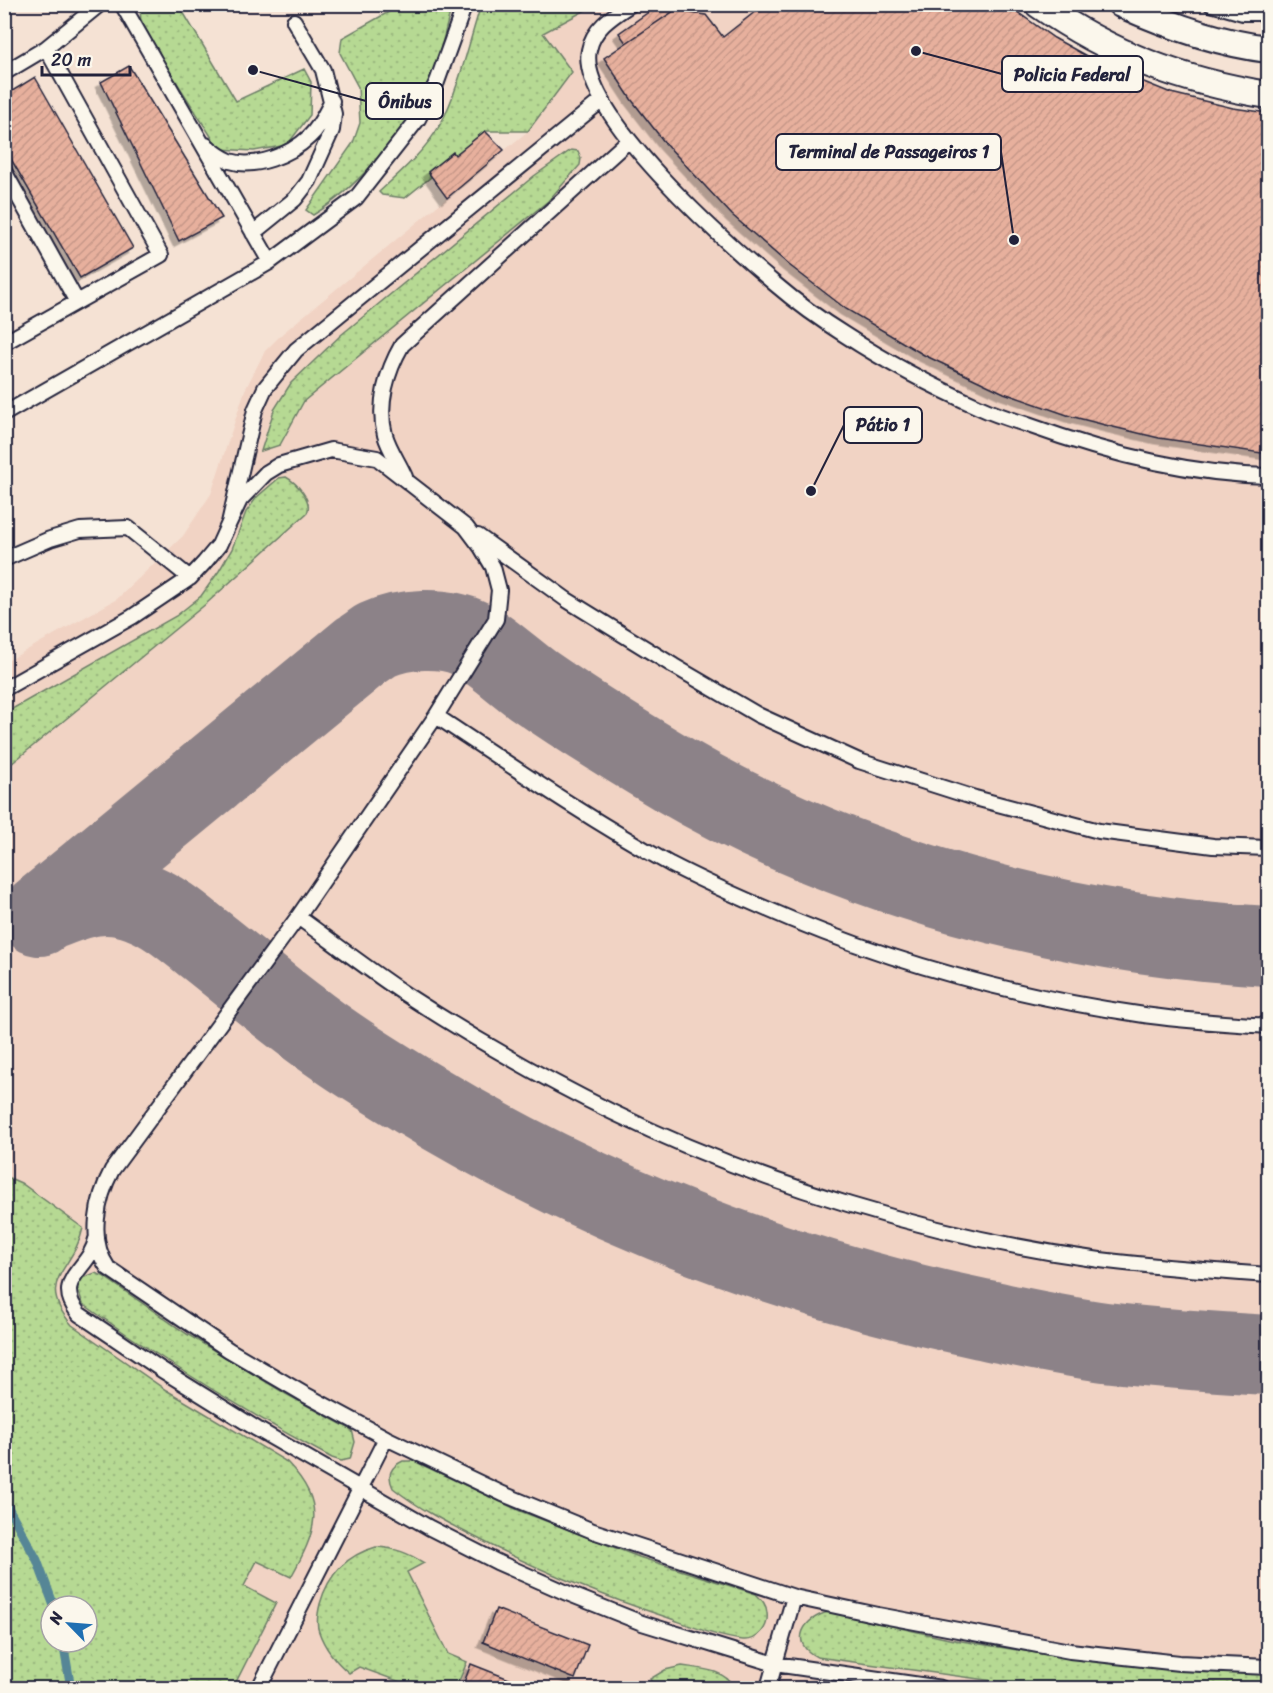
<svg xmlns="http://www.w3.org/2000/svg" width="1273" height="1693" font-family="Sriracha,sans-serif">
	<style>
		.built { fill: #f1d3c4; fill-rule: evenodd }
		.grass { fill: url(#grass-dots); stroke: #6c7e67; stroke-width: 1.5; fill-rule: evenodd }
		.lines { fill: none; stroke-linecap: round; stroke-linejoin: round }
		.stream { stroke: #568696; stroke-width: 9 }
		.taxiway { stroke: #8c8288; stroke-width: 80 }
		.building { fill: url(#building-hatch); stroke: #22223b; stroke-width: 1.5; filter: url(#shadow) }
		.lane-casing { stroke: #22223b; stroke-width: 18 }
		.street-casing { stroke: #22223b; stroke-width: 30 }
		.lane { stroke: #fbf7ec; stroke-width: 14 }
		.street { stroke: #fbf7ec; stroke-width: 26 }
		.leader { fill: none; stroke: #22223b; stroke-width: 2 }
		.callout-dot { fill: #22223b; stroke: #fbf7ec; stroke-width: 2 }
		.callout { fill: #fbf7ec; stroke: #22223b; stroke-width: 2 }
		.callout-label { font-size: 18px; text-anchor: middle; font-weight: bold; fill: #22223b }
	</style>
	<defs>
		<pattern id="grass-dots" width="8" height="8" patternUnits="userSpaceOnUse" patternTransform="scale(1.5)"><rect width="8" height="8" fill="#b6d993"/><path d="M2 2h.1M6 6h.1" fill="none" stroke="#9cba80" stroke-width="1.8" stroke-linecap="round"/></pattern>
		<pattern id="building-hatch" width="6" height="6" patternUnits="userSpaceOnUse" patternTransform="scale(1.5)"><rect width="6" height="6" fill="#e7b09d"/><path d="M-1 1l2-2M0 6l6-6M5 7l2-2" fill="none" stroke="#c69788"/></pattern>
		<filter id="shadow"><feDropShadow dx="-5.5" dy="5.5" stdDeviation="0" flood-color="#0004"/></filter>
	</defs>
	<rect width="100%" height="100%" fill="#f5e2d4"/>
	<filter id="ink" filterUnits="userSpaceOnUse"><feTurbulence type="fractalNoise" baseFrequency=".0167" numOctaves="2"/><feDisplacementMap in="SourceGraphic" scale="12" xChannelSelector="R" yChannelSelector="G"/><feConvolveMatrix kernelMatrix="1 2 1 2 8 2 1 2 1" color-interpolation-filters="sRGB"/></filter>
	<g filter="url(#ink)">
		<path class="built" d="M595,5H1006L1054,38L1090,58L1129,76L1171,93L1233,108L1268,113V1688H5L4,663L117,599L183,536L211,494L245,390L265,351L283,333L528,131L543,33ZM51,1606H87V1642H51Z"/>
		<path class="grass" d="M140,5H179L236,101L304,69L311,82L310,115L287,145L254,151L219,149L141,26Z
			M401,5H452C445,30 438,67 427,89C408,131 352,192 313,215L306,210L353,143L360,123L358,87L340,53L342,38Z
			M481,5H595L543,33L572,72L528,131H485L455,155L453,152L428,172L431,177L405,198L382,195L379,192C400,173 427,149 441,123C459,89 469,42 481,5Z
			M571,150L578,151L581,158L580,165L548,201L304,401L280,445L261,451L274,410L291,383L341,335L534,176Z
			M286,477C297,483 313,501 307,513L207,603L5,769V713L176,616L201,596L219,571L232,549L246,512L257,497L279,478Z
			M5,1176L21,1183L83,1228C74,1271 33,1280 72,1325L166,1390L287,1462C328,1505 316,1531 291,1577L257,1561L244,1586L276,1603L233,1688H5ZM51,1606H87V1642H51Z
			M95,1273L103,1276L187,1334L286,1394L352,1430L355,1442L350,1459L341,1461L332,1458C246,1412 163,1361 83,1304L77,1287L82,1278Z
			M403,1461H414L520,1511L639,1557L756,1594C762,1600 767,1605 767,1613C769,1627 758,1641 743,1640C720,1638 691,1626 669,1618C603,1596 537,1570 475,1537C447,1523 418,1508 393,1488C387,1475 390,1467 403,1461Z
			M376,1547C396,1548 408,1553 424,1563L407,1572L448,1654L467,1662L456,1688H417L359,1667L349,1673C336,1662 325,1649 319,1632C316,1624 318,1612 320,1604C328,1575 347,1555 376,1547Z
			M829,1612L949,1639L1068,1658L1174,1669L1268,1671V1688H1045L817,1657C788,1643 804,1617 829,1612Z
			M682,1666C702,1669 724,1669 735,1688H655L650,1679L665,1670Z"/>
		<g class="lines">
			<path class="stream" d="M4,1500L37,1560L54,1606
				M63,1642L71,1688"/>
			<path class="taxiway" d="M44,912L361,651C366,648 372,643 377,640C403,628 444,626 469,638C488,647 515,672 533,685C579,717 626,746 675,775C851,878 1066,935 1268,946
				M39,916L44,912C79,898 104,887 141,902C165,911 183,927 203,943C234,967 265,994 297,1018C334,1047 375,1072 415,1097C589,1203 782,1277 982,1319C1026,1328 1070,1338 1114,1343C1166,1349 1217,1352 1268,1355"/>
		</g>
		<path class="building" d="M660,4H675L678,8L626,43L619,33Z
			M765,4H1006L1054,38L1090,58L1129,76L1171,93L1233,108L1268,113V454L1159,438L1109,426L1070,416L1004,393L924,355L846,309L789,265L732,215L665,143L631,99L604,58L683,5L689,13L706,15L723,37Z
			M129,66L222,218L179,241L101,82Z
			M35,77L133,248L80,278L4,147V96Z
			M485,131L504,150L447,198L428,172L453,152L455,155Z
			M496,1609L588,1645L575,1679L483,1642Z
			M471,1664L532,1688H462Z"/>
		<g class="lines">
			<defs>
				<path id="lane" d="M122,4L270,262
					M631,4C613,16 593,28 589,50C576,112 730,246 775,284C796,302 821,320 845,335C888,363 934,387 981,408C996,415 1013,420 1028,425C1105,453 1187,474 1268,476
					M1211,4L1243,13H1268
					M46,48L161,255L77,302
					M4,73L46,48L100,4
					M206,145C214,152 220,157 230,161C255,169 290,155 309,137C320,127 325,114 332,101
					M4,171L77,302L4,343
					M253,233L295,199L309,181L332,130L334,114L323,70L294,21
					M4,414L270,262L356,198L418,119L437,82L465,4
					M405,477C399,463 389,449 385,435C377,404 387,371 402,345L628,141
					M229,523L240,500L266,473L279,465L331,450L377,458L466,527L481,547L493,567L499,590L496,619L436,716L298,917L112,1170C97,1198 88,1240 108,1268L229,1350L304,1394L386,1438L503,1494L593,1531L794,1597L878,1615L1070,1651L1179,1663L1268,1667
					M478,536L567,600L674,666L758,715L859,761L975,798L1099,831L1213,846L1268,848
					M4,559L50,539L80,530L128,528L190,578
					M4,689L132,617L190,578L204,563L219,545L229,523L255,410L265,388L296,350L602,100
					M436,716C513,767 589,819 670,864C699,879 730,893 760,906C880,959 1008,995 1138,1014C1181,1021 1225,1023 1268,1026
					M298,917C334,943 369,970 405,994C471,1037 541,1077 612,1112C759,1184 937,1238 1100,1260C1156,1267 1212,1271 1268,1275
					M96,1239C90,1270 51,1279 79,1314L162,1370L257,1429L360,1488L430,1528L497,1562L567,1593L642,1623L775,1664L941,1688
					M259,1688L386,1438
					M768,1688L794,1597"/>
				<path id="street" d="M1038,4C1111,55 1182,81 1268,95
					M1121,4C1168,25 1217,43 1268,49"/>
			</defs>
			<use href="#lane" class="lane-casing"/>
			<use href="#street" class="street-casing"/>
			<use href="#lane" class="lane"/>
			<use href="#street" class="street"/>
		</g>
	</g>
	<path class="leader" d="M916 51L1002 74M253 70L366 101M1014 240L1001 152M811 491L844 425"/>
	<g class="callout-dot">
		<circle cx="916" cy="51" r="6"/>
		<circle cx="253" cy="70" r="6"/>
		<circle cx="1014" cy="240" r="6"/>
		<circle cx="811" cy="491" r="6"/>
	</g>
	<g class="callout">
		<rect x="1002" y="56" width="141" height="36" rx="6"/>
		<rect x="366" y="83" width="77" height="36" rx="6"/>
		<rect x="776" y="134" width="225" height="36" rx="6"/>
		<rect x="844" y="407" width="78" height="36" rx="6"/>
	</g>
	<g class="callout-label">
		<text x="1072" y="81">Policia Federal</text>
		<text x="405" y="108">Ônibus</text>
		<text x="889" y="158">Terminal de Passageiros 1</text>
		<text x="883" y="431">Pátio 1</text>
	</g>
	<rect width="1273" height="1693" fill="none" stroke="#fbf7ec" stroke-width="24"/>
	<rect x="12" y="12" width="1249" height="1669" fill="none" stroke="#22223b" stroke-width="2" filter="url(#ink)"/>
	<g transform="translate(69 1624) rotate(295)"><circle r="28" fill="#fbf7ec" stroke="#a4a2a5" stroke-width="1.5"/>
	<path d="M0-4.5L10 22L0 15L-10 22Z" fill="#1f6fb2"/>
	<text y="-9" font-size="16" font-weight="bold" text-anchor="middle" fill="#22223b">N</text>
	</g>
	<path d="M42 66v9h88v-9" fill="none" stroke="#22223b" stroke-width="3"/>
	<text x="51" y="66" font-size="18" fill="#22223b" stroke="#fbf7ec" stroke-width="4.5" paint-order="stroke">20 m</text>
</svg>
